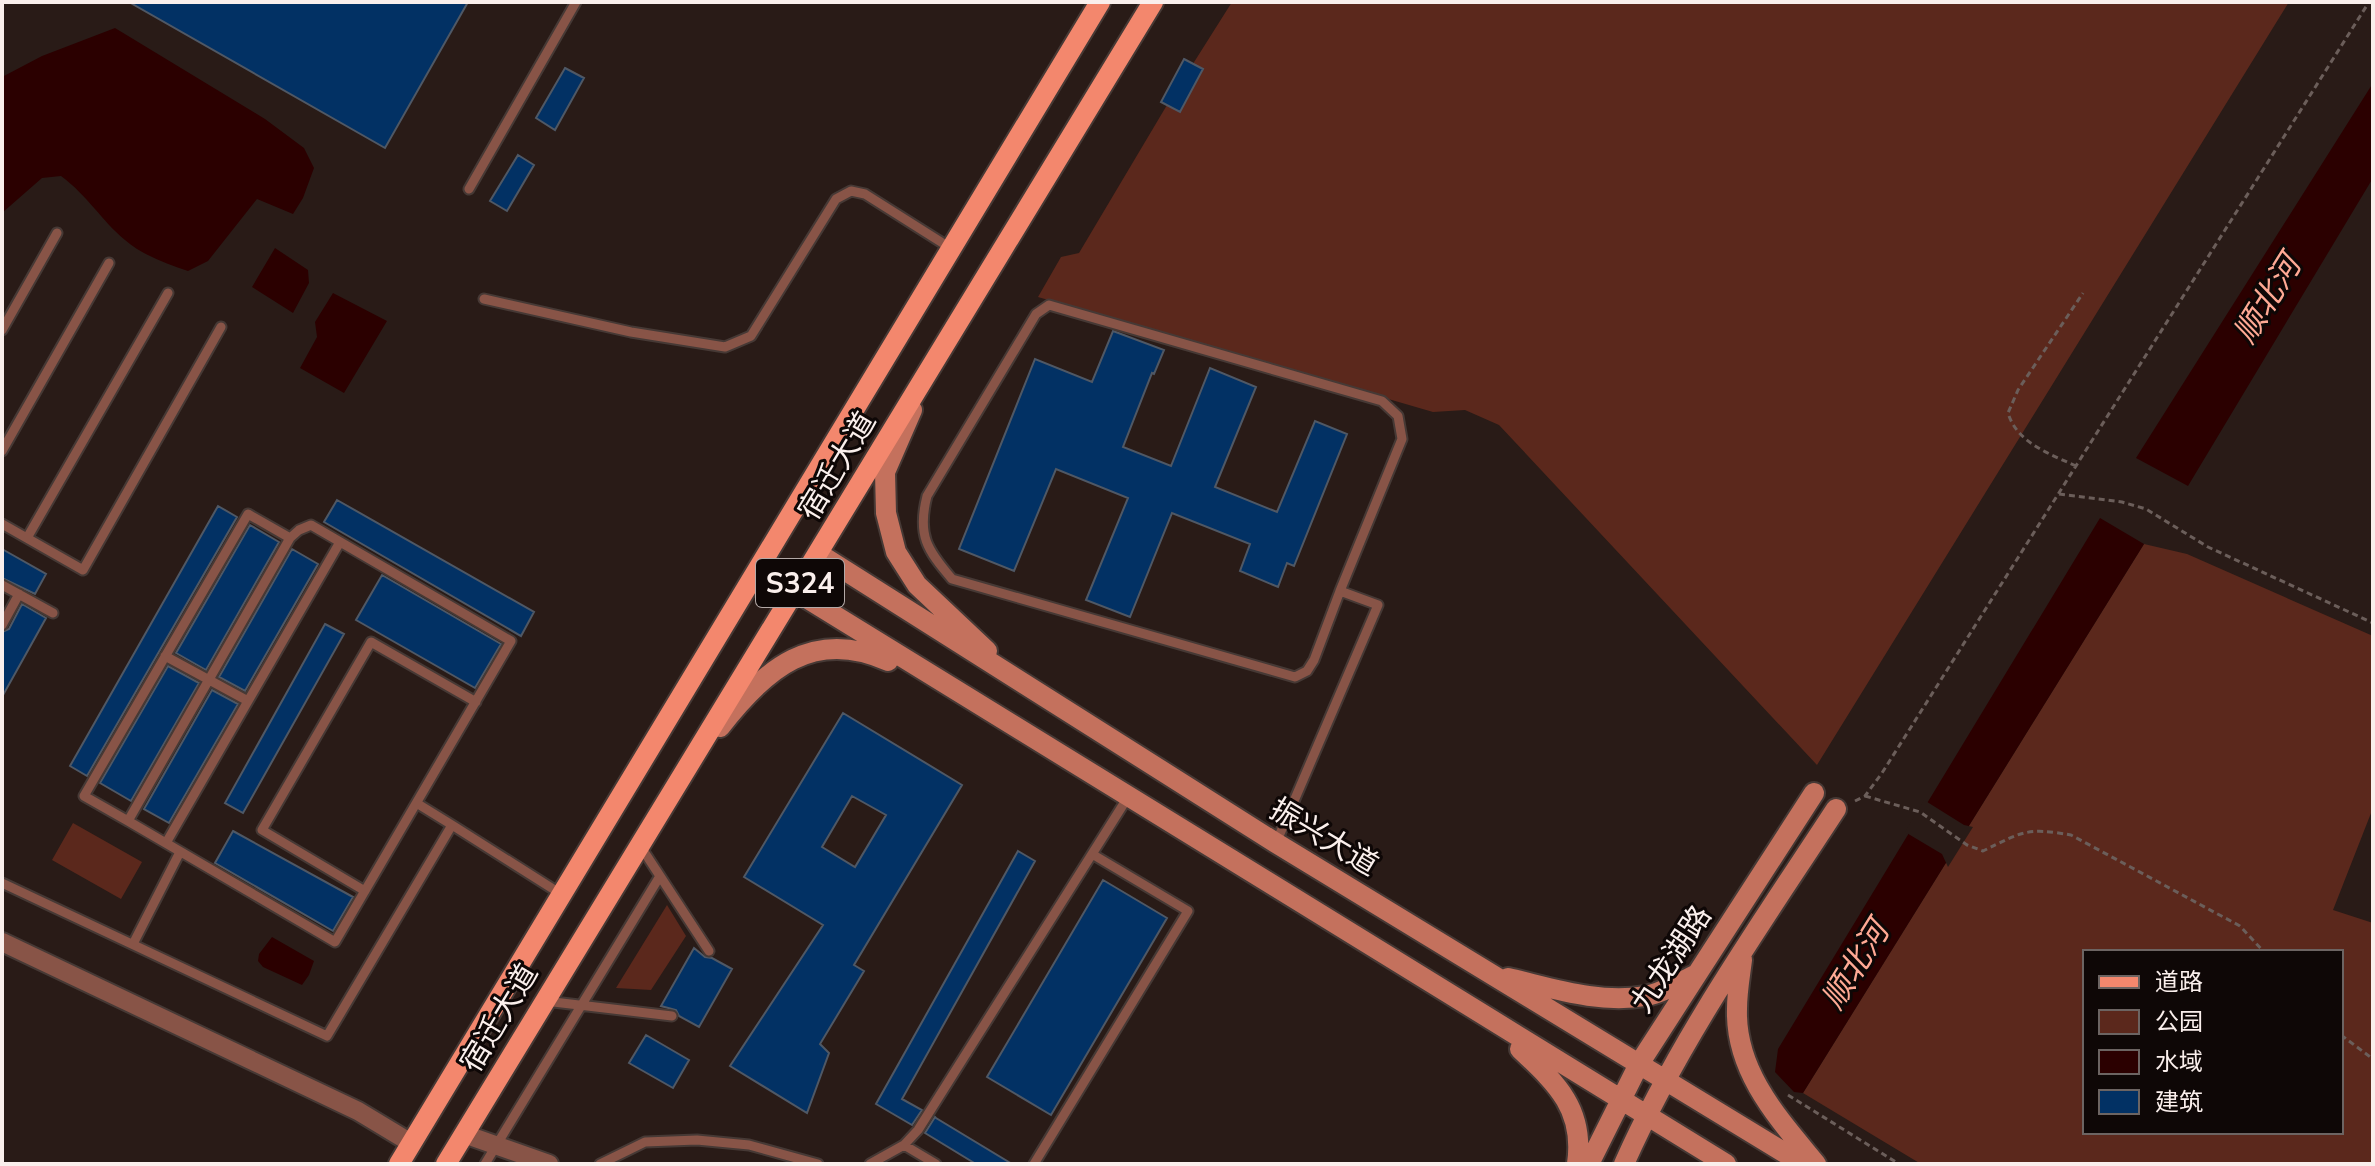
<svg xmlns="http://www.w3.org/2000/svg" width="2375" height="1166" font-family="Mulish,'Noto Sans SC',sans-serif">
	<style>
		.green { fill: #5b281c; fill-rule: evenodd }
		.water { fill: #2b0000 }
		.pier { fill: #291b17 }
		.building { fill: #023164; stroke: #4f5865; stroke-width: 2; fill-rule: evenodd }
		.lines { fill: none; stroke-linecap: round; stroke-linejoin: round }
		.lane-casing { stroke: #463935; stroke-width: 13 }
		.street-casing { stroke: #463935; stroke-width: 22 }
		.secondary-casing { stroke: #463935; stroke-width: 24 }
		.primary-casing { stroke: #463935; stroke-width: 24 }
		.path { stroke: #6b5e5a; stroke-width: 3; stroke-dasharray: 6 4; stroke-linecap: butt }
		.lane { stroke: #885447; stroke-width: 9 }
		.street { stroke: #885447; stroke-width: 18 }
		.secondary { stroke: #c4715d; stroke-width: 20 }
		.primary { stroke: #f3876d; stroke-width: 20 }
		.labels { text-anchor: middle; stroke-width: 6; stroke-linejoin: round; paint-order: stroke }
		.shield { fill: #0e0706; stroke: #b3a9a7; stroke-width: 2 }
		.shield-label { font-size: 28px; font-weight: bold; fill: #faefec }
		.street-label { font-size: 30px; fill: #faefec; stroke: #0e0706 }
		.water-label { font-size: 32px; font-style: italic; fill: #ffa994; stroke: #0e0706 }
	</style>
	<rect width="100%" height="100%" fill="#291b17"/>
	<path class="green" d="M1232,2H2289L1817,765L1499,425L1465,410L1433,412L1038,297L1061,257L1079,253L1167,105Z
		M2144,544L2187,554L2373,636V808L2333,910L2373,923V1164H1921L1803,1093ZM2085,952H2341V1132H2085Z
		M73,823L142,862L121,899L52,860Z
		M667,905L686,936L651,990L616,988Z"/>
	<path class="water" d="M115,28L265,119L304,148L314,168L303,198L293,214L257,199L208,261L188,271C167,264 142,255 125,240C101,220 88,196 61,176L42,178L2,213V77L42,56Z
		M2373,83V178L2188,486L2136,458Z
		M275,248L308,270L309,283L293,313L252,287Z
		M333,293L387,321L344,393L300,368L317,337L315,322Z
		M2100,518L2144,544L1803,1093L1794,1092L1775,1072L1778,1049Z
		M272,937L314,961L309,975L302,985L263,967L258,961L259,954Z"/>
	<path class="pier" d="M1924,800L1964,825L1973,827L1948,867L1942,854L1905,832Z"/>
	<path class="building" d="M129,2H468L385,148Z
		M1184,59L1203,69L1180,112L1161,102Z
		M565,68L584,78L555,130L536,118Z
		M518,155L534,165L507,211L490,201Z
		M1113,331L1164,350L1154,374L1152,373L1123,447L1171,466L1210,368L1256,387L1215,487L1277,512L1315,421L1347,434L1294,566L1287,563L1278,587L1240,571L1250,544L1172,513L1130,617L1086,600L1128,498L1056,469L1014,571L959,549L1035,359L1092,382Z
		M337,500L534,612L521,636L324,522Z
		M218,506L237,517L87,776L70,766Z
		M250,525L279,542L206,670L176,653Z
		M2,549L46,574L35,594L2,578Z
		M292,549L318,564L245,691L219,677Z
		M382,575L501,644L475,688L356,620Z
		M22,604L46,618L2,697V632L9,629Z
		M325,624L344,634L243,813L225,803Z
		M168,666L199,683L131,801L100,783Z
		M212,690L238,704L169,823L144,809Z
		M843,713L962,785L854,965L864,971L820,1044L829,1053L807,1113L730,1066L823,925L744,877ZM852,796L886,815L855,867L822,847Z
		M233,831L353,897L333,931L215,863Z
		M1018,851L1035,861L902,1099L922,1110L912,1125L876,1104Z
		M1103,880L1167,918L1051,1115L987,1077Z
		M694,948L705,957L712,958L732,969L699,1027L679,1016L676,1010L661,1006Z
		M646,1035L689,1060L673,1088L629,1063Z
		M935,1117L936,1118L1012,1164H976L925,1133Z"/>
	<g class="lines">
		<defs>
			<path id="lane" d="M469,189L576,2
				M484,299L631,332L725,347L751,336L836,199L851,191L865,194L952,249
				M2,330L57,233
				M2,451L109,263
				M2,524L83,570L221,327
				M311,525L511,641L335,942L128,821L290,538L299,530Z
				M27,538L168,293
				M2,585L53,613
				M2,625L19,594
				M165,656L248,701
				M418,804L452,825
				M128,821L84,796L248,514L290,538
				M166,843L340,542
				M1276,843L1378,605L1340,591L1402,439L1398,416L1382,401L1049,305L1036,314L927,496C917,535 927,550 952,579L1295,677L1307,671L1314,660L1340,591
				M641,847L709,951
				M2,883L327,1036L452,825L561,894
				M365,891L262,830L371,642L476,702
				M133,944L180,852
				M545,1001L672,1016
				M904,1145L918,1130L1128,797
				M485,1164L660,876
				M600,1164L645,1142L697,1140L749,1145L818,1164
				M870,1164L904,1145L936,1164
				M1034,1164L1188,911L1092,854"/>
			<path id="street" d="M2,942L358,1111L411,1143
				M464,1134L549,1164"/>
			<path id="secondary" d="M912,410L885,472L886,513L896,552L917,585L987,651
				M819,554L1276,843L1803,1164
				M795,591L1726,1164
				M720,727C765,669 813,627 888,661
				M1742,960C1740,976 1737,992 1737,1009C1735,1072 1779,1119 1816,1164
				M1508,978C1552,988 1599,1004 1645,996C1663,993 1680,982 1697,974
				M1520,1049C1556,1083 1585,1109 1577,1164
				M1589,1164L1639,1064L1814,793
				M1624,1164C1680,1038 1761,924 1836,809"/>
			<path id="primary" d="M399,1164L1100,2
				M446,1164L1153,2"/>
		</defs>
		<use href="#lane" class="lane-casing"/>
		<use href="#street" class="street-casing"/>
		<use href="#secondary" class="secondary-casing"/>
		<use href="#primary" class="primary-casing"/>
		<path class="path" d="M2076,466C2050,454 2017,443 2008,413L2018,390L2083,293
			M2059,494L2122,502L2146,509L2208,547L2373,623
			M1865,796L1920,812L1967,845L1983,851C2022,832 2026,827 2071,835L2240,926L2264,952
			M1855,801L1865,796L1882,773L2369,2
			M2341,1035L2373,1059
			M1788,1095L1899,1164"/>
		<use href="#lane" class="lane"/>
		<use href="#street" class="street"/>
		<use href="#secondary" class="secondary"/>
		<use href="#primary" class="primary"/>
	</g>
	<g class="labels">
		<rect class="shield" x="756" y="559" width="88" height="48" rx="6"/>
		<g class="shield-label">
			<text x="800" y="593">S324</text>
		</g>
		<g class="street-label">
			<text transform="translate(837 466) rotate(-59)" y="10">宿迁大道</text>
			<text transform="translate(1324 837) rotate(31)" y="10">振兴大道</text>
			<text transform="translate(1671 959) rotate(-57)" y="10">九龙湖路</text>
			<text transform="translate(499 1018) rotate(-59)" y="10">宿迁大道</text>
		</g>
		<g class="water-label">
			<text transform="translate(2267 299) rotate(-58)" y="11">顺北河</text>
			<text transform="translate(1855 965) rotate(-58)" y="11">顺北河</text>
		</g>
	</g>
	<rect width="2375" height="1166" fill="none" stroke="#faefec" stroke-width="8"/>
	<rect x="2083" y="950" width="260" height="184" fill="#0e0706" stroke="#6c6462" stroke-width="2"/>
	<rect x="2099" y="976" width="40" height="12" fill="#f3876d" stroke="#6c6462" stroke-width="2"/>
	<text x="2155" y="990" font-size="24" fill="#faefec">道路</text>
	<rect x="2099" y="1010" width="40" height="24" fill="#5b281c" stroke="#6c6462" stroke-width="2"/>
	<text x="2155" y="1030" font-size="24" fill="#faefec">公园</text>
	<rect x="2099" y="1050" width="40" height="24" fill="#2b0000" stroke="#6c6462" stroke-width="2"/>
	<text x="2155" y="1070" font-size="24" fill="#faefec">水域</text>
	<rect x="2099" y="1090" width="40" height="24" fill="#023164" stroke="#6c6462" stroke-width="2"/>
	<text x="2155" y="1110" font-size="24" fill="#faefec">建筑</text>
</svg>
